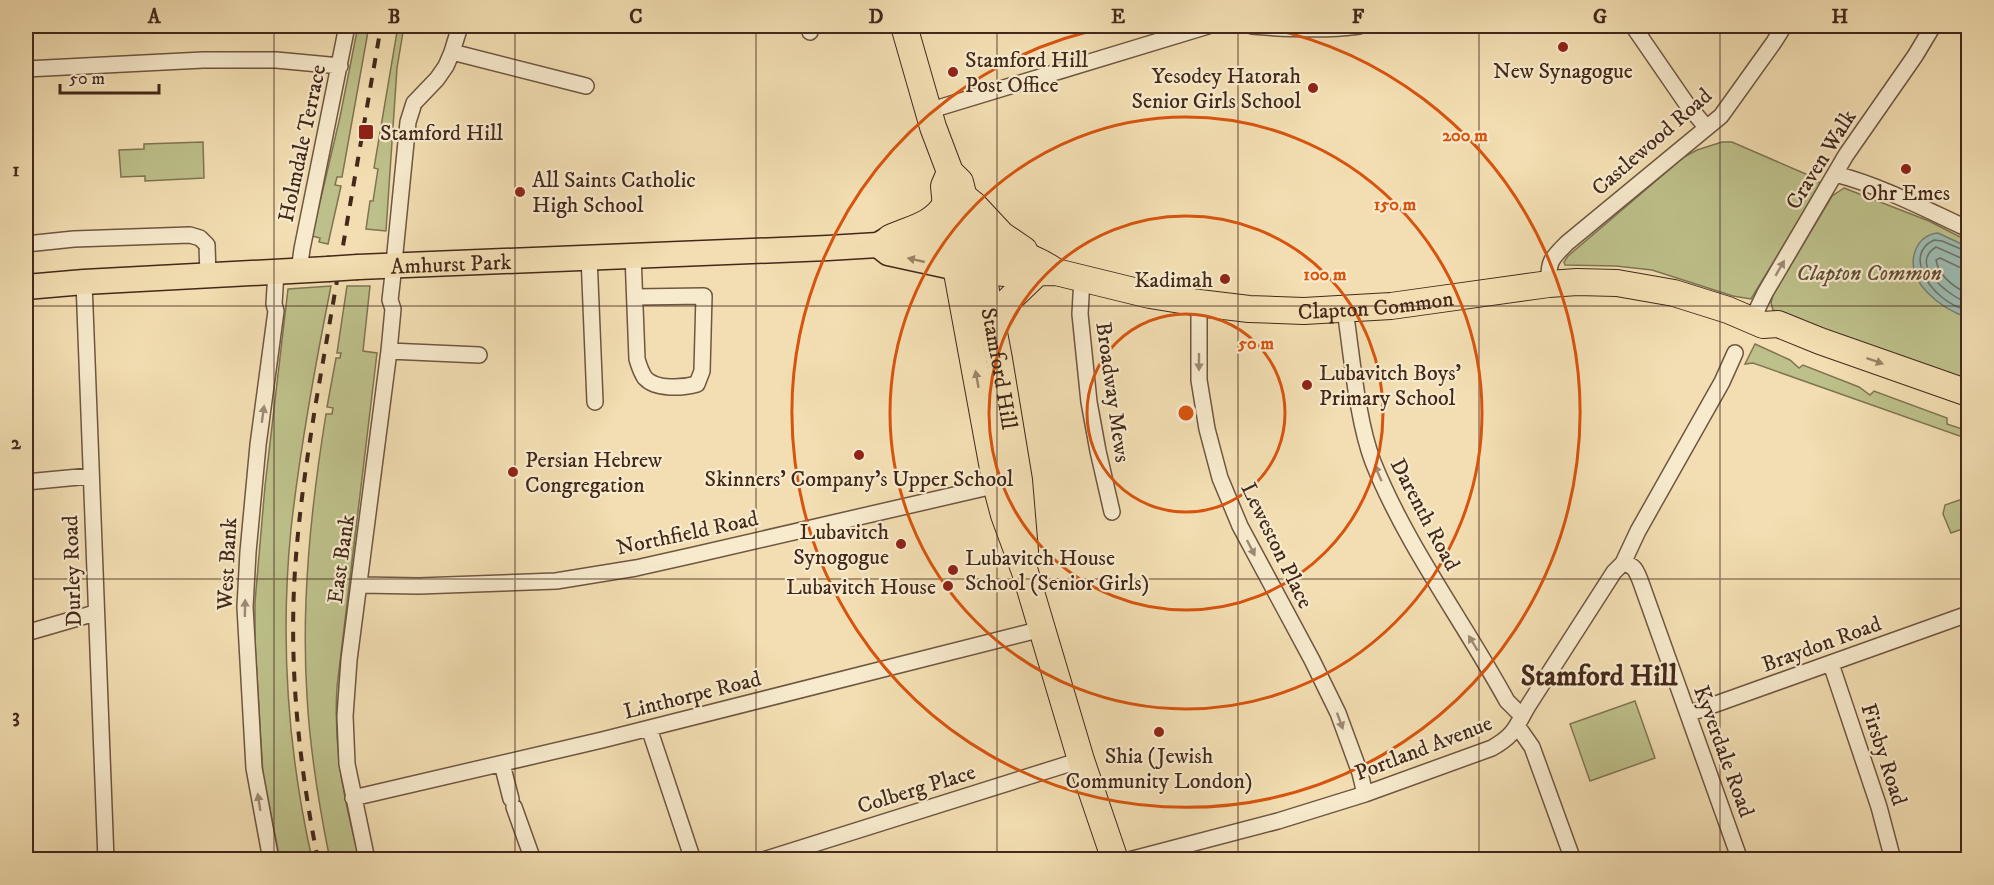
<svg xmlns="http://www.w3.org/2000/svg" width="1994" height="885" font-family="'IM FELL DW Pica',serif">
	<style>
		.green { fill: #bdc08a; stroke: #807452; stroke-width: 1.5 }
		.water { fill: #9cbbb2; stroke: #788076; stroke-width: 1.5 }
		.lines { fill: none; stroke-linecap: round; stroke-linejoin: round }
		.shore { stroke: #707266; stroke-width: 1.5 }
		.minor-casing { stroke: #6f5641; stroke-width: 18 }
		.primary-casing { stroke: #43281b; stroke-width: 27 }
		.trunk-casing { stroke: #43281b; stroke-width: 28 }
		.minor { stroke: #f7eacd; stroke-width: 15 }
		.primary { stroke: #f2deb2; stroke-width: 24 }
		.trunk { stroke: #f2deb2; stroke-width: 26 }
		.rail { stroke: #43281b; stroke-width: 4; stroke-dasharray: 10 10; stroke-linecap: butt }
		.primary-bridge-casing { stroke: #43281b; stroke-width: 27; stroke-linecap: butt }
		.primary-bridge { stroke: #f2deb2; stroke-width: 24 }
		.oneway { fill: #9a8366 }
		.oneway2 { fill: #9d8974 }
		.grid { fill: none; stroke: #43281b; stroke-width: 1.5; stroke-opacity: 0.55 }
		.ring { fill: none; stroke: #d8540e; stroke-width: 3 }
		.poi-dot { fill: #8f2418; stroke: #f7eacd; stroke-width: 2 }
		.labels { text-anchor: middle; stroke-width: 4.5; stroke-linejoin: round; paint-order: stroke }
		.poi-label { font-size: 22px; fill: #43281b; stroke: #f7eacd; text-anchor: start }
		.street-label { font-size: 22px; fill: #43281b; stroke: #f7eacd }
		.park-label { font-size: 22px; font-style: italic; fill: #624e37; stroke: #f7eacd }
		.district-label { font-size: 28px; font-weight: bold; fill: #43281b; stroke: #f7eacd }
		.centre { fill: #d8540e; stroke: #f7eacd; stroke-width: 3 }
		.ring-label { font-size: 18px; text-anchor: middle; font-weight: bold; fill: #d8540e; stroke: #f7eacd; stroke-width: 4.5; stroke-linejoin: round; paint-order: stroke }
		.neatline { fill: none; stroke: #43281b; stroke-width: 2 }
		.grid-label { font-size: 20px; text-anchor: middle; font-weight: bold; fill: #43281b }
	</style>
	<rect width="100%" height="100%" fill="#f2deb2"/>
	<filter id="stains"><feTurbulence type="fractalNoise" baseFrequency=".00333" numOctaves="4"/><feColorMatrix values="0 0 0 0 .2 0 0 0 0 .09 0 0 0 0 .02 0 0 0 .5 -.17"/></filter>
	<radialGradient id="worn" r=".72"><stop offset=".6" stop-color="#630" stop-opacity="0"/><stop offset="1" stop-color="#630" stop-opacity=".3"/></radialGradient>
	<path class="green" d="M358,26H369L342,177H337L335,185L341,186L328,244L319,242L320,238L312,236L340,117Z
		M398,26H404L397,68L386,231L366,229L370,201H373L378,169L374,168Z
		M203,142L204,178L145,181V176L121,177L119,150L144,149V144Z
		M1722,142H1732L1808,175L1819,182L1820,185L1751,299L1733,296L1652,270L1616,266L1565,265L1564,262L1568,256L1684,157L1697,150Z
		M1844,188L1929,221L1968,241V383L1773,310L1771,303L1773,295L1832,196Z
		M331,286C315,366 300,448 291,529C280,639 288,752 312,859L280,860L263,775L255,643V602L265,486L288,289Z
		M347,286H370L363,351L377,353L337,687C333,751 344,798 359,859L330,860C319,806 310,751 307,696C301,602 311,507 326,414H332L333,408L327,407L336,358H340L341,353H337Z
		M1755,344L1790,360L1799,368L1803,365L1859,387L1870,395L1874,391L1947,418V424L1968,431V439L1753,363L1745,364Z
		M1968,497V527L1951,533L1943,514L1945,505Z
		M1635,701L1655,758L1590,781L1570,724Z"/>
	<path class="water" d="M1938,233L1968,247V318C1943,309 1902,282 1916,249C1920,240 1928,234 1938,233Z"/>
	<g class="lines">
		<path class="shore" d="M1968,252L1942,241L1934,240C1907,253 1925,285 1943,298C1950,304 1959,308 1968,311
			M1968,260L1961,258L1936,247C1907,265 1951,297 1968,303
			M1968,269L1959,267L1940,258L1936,260C1939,277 1954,287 1968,294"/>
		<defs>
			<path id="minor" d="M809,26L810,32
				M1252,26C1287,29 1324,31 1359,26
				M1633,26L1686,103L1706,127
				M452,52L586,86
				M26,69L203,60H276L340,66
				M928,111L1208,26
				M1835,174C1879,185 1923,208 1964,227L1968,221
				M26,244L74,239L190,235L200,238L207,245L208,275
				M633,255L637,359C639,366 641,372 645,378C656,390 683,388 697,384L702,371L704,296L635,297
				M589,256L595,402
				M299,271L302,249L347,26
				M1082,278L1080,314L1089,402L1098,451L1112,512
				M84,282L106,860
				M1549,284C1548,261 1551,259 1567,243L1721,116L1774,42L1784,26
				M1199,303V380L1207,429L1220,478L1240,526L1312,660L1338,713L1360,773L1365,794
				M1345,310C1352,356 1357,420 1373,462C1407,547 1464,622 1507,701L1522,716
				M1752,320L1765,293L1846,155L1915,56L1933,26
				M389,351L479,355
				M26,482L90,476
				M1623,563C1634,565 1636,570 1640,580L1740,860
				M360,585L419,586L556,581L636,568L694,555L1002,484
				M26,633L95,613
				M1831,664L1879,807L1893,860
				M1688,714L1968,614
				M1518,727L1532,747L1573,860
				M649,728L693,860
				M502,764L511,799
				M353,798L602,740L1042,629
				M514,807L533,860
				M271,860L254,768L245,607L248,552L258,445L276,311L274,304L276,272
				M367,860L347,764L345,716L349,660L389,351L393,309L390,300L392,283L408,122L414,103L437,79L446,66L452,52L460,26
				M763,860L1081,760
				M1129,860L1278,821L1365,794L1492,748C1515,735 1515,728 1528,706L1614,572L1623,563L1638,531L1722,382L1735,353"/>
			<g id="primary">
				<path d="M878,245L888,253L957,268"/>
				<path id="s1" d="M358,267L828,248L878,245L890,238L932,240L952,243"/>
				<path d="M26,287L84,282L328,269"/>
			</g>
			<g id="trunk">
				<path id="s2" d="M904,26L933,127L950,172L960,182L982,270L999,359L1019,480L1025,551"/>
				<path d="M950,172L944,186L947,218L996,485L1004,515L1025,572L1081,760L1115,860"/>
				<path d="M964,197L974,205L1002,235L1024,250"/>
				<path d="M890,238C912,228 932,226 946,204"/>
				<path d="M960,244C992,246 1026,251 1053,270"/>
				<path id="s3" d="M957,268L1005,273L1056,272L1150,295L1199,303L1249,309L1304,311L1391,306L1549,284L1577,282L1617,283L1674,293L1728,310L1763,325L1778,324L1820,341L1968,393"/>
				<path d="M993,328L1010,299L1037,273"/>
			</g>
		</defs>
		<use href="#minor" class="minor-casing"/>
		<use href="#primary" class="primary-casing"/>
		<use href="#trunk" class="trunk-casing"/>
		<use href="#minor" class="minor"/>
		<use href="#primary" class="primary"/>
		<use href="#trunk" class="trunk"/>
		<path class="rail" d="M318,860C300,770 290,679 294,588C297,525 306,464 316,402L381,26"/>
		<defs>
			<path id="primary-bridge" d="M328,269L358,267"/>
		</defs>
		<use href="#primary-bridge" class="primary-bridge-casing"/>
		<use href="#primary-bridge" class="primary-bridge"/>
	</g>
	<defs><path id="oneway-solid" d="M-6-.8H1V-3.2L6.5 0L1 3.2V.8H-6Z" transform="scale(1.5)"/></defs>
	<g class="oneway">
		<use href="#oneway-solid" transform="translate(916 260) rotate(-167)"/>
		<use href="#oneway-solid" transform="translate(1875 361) rotate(19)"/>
		<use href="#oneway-solid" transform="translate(977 379) rotate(-100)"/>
	</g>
	<g class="oneway2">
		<use href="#oneway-solid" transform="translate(1780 268) rotate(-60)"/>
		<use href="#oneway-solid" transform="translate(1199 362) rotate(90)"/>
		<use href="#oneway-solid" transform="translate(263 414) rotate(-82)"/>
		<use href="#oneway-solid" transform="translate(1378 473) rotate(-114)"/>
		<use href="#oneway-solid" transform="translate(1251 548) rotate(63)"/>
		<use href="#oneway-solid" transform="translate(245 608) rotate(-89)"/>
		<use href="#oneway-solid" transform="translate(1473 643) rotate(-121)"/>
		<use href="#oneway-solid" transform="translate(1340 721) rotate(70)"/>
		<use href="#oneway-solid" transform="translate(259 802) rotate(-99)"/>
	</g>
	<path class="grid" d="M274,26V860M515,26V860M756,26V860M997,26V860M1238,26V860M1479,26V860M1720,26V860M26,306H1968M26,579H1968"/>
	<g class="ring">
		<circle cx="1186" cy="413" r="99"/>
		<circle cx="1186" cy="413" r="197"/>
		<circle cx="1186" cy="413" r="296"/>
		<path d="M1258 26A394 394 0 1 1 1114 26"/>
	</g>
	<g class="poi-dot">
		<circle cx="1563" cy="47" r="6"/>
		<circle cx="953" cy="72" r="6"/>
		<circle cx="1313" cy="88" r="6"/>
		<rect x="358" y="124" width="16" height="16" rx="3"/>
		<circle cx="1906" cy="169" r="6"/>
		<circle cx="520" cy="192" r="6"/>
		<circle cx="1225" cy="279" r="6"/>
		<circle cx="1307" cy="385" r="6"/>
		<circle cx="859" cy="455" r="6"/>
		<circle cx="513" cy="472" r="6"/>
		<circle cx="901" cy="544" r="6"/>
		<circle cx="953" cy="570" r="6"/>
		<circle cx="948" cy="586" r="6"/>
		<circle cx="1159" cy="732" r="6"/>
	</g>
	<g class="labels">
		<g class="poi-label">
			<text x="965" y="67">Stamford Hill<tspan x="965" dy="25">Post Office</tspan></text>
			<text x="1563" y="78" text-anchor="middle">New Synagogue</text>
			<text x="1301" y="83" text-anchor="end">Yesodey Hatorah<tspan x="1301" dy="25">Senior Girls School</tspan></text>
			<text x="380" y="140">Stamford Hill</text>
			<text x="532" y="187">All Saints Catholic<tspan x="532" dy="25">High School</tspan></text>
			<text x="1906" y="200" text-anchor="middle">Ohr Emes</text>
			<text x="1213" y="287" text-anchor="end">Kadimah</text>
			<text x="1319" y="380">Lubavitch Boys'<tspan x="1319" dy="25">Primary School</tspan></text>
			<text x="525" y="467">Persian Hebrew<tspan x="525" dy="25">Congregation</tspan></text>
			<text x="859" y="486" text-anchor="middle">Skinners' Company's Upper School</text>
			<text x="889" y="539" text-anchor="end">Lubavitch<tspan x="889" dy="25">Synogogue</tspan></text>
			<text x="965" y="565">Lubavitch House<tspan x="965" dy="25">School (Senior Girls)</tspan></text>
			<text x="936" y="594" text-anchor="end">Lubavitch House</text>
			<text x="1159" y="763" text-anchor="middle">Shia (Jewish<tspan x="1159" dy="25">Community London)</tspan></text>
		</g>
		<g class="street-label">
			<text transform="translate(1651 141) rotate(-41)" y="8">Castlewood Road</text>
			<text transform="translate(301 143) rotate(-78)" y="8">Holmdale Terrace</text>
			<text transform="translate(1820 159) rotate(-58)" y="8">Craven Walk</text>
			<text dy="8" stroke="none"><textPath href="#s1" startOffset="93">Amhurst Park</textPath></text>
			<text dy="8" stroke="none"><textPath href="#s3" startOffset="423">Clapton Common</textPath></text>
			<text dy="8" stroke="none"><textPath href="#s2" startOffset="358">Stamford Hill</textPath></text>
			<text transform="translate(1114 392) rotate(82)" y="8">Broadway Mews</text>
			<text transform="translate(1426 514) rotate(62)" y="8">Darenth Road</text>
			<text transform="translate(687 532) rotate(-12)" y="8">Northfield Road</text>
			<text transform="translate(1278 545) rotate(64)" y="8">Leweston Place</text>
			<text transform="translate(340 559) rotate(-82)" y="8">East Bank</text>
			<text transform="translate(226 564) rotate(-87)" y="8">West Bank</text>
			<text transform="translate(71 571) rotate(-92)" y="8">Durley Road</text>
			<text transform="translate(1821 643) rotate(-20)" y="8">Braydon Road</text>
			<text transform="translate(692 694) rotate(-14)" y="8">Linthorpe Road</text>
			<text transform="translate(1423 747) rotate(-21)" y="8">Portland Avenue</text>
			<text transform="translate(1725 751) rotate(70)" y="8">Kyverdale Road</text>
			<text transform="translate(1885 754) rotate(72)" y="8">Firsby Road</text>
			<text transform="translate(916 788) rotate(-17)" y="8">Colberg Place</text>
		</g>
		<g class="park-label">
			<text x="1869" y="280">Clapton Common</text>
		</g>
		<g class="district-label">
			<text x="1599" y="685">Stamford Hill</text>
		</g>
	</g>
	<circle cx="1186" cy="413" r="9" class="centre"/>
	<g class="ring-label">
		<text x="1465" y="141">200 m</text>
		<text x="1395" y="210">150 m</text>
		<text x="1325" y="280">100 m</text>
		<text x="1256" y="349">50 m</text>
	</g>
	<rect width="1994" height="885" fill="none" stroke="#f2deb2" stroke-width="66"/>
	<path d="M60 84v9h99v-9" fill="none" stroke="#43281b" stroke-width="3"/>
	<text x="69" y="84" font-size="18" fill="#43281b" stroke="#f7eacd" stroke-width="4.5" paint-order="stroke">50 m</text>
	<rect x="33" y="33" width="1928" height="819" class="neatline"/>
	<g class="grid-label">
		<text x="154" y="23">A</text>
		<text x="394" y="23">B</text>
		<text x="636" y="23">C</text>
		<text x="876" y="23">D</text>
		<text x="1118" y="23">E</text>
		<text x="1358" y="23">F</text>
		<text x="1600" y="23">G</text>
		<text x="1840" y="23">H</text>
		<text x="16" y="176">1</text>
		<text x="16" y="449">2</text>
		<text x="16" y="722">3</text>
	</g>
	<rect width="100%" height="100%" filter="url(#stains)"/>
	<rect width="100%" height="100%" fill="url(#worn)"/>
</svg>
